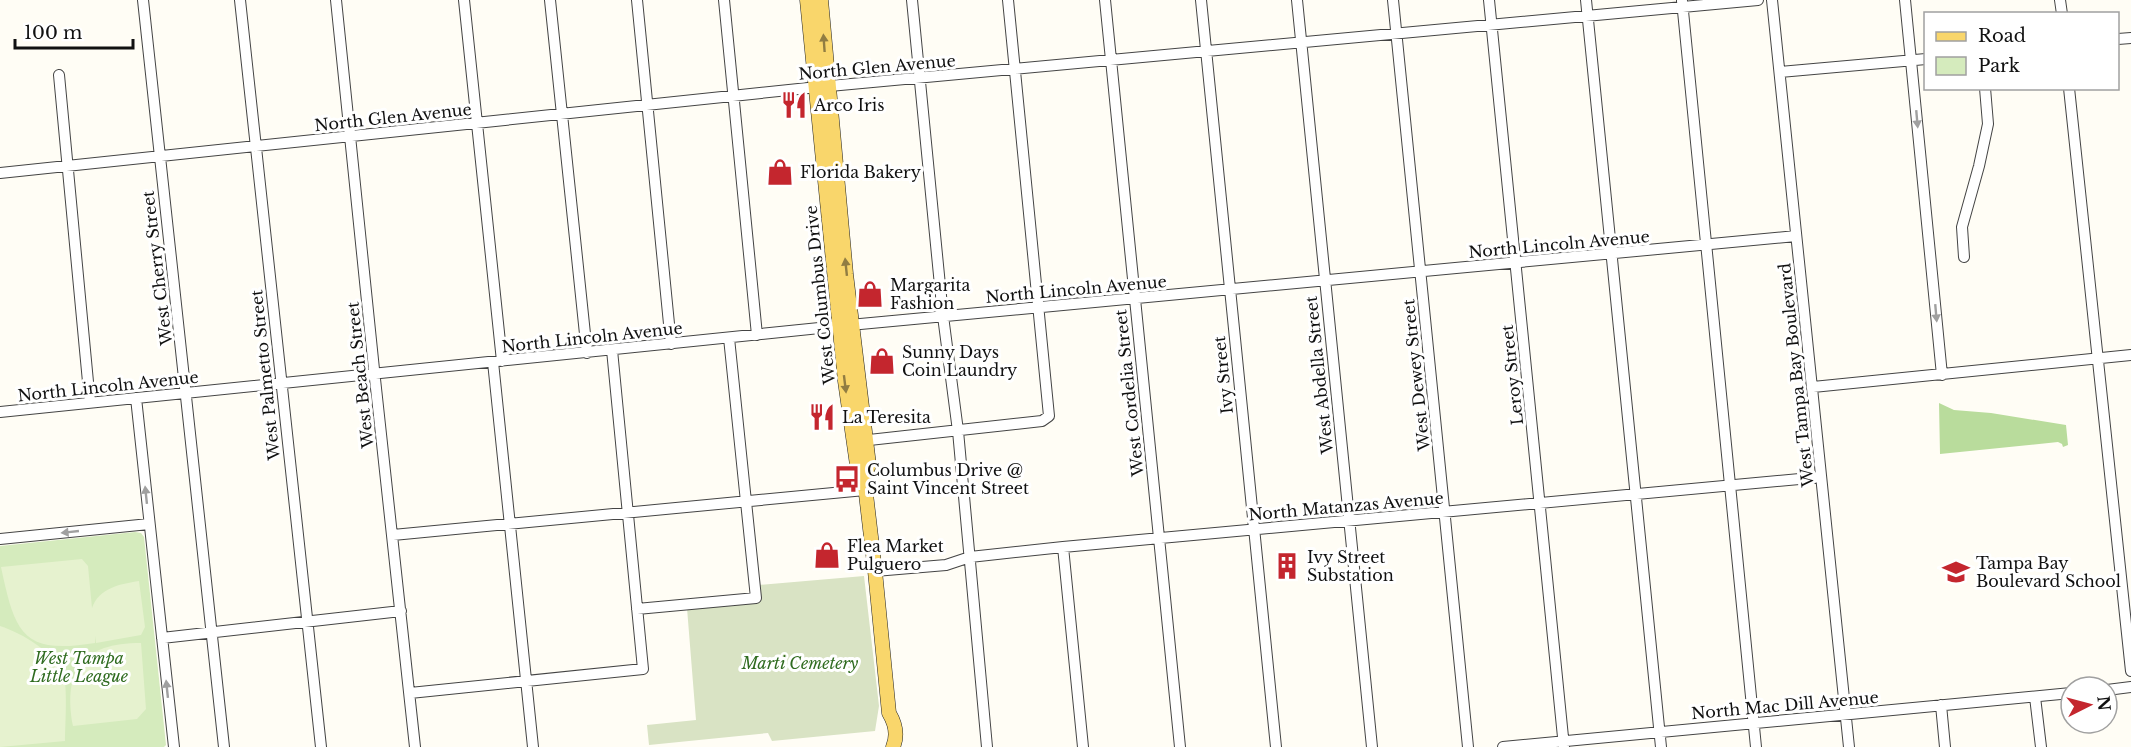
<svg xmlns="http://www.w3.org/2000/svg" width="2131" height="747" font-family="'Libre Baskerville',serif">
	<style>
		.green { fill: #d5ebbd }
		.forest { fill: #b9dc9c }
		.cemetery { fill: #d9e3c4 }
		.pitch { fill: #e6f2cf }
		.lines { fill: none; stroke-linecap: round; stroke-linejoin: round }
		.minor-casing { stroke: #444; stroke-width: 12 }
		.major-casing { stroke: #222; stroke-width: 15 }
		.minor { stroke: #fff; stroke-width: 10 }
		.major { stroke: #f9d66b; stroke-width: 14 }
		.oneway { fill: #917d42 }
		.oneway2 { fill: #a0a0a0 }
		.labels { text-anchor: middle; stroke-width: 6; stroke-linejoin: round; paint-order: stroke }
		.street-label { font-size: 16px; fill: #111; stroke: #fff }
		.poi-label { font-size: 16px; fill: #111; stroke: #fff; text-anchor: start }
		.park-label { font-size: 16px; font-style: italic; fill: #2f6b1f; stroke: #fff }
	</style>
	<rect width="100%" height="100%" fill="#fffdf5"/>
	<path class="green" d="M135,532L141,533L144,537L166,745L164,747H0V546Z"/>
	<path class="forest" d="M1939,403L1954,410L1991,413L2066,425L2068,445L2063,447L2062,444L2058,442L1940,454Z"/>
	<path class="cemetery" d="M864,576L879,706L875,731L772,741L768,733L649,745L647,725L696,720L687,608L759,601L758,585Z"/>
	<path class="pitch" d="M82,559L88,566L92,608C99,588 120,584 139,581L145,627L141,635L96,643L95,636V643C22,655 15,633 1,567Z
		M0,626C24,634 52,651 63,674C68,685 65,727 65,741L0,747Z
		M141,643L146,709L137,719L73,726C63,670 82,643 141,643Z"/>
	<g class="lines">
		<defs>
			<path id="minor" d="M143,0L224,747
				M240,0L321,747
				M336,0L375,379L415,747
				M464,0L502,361
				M550,0L587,353
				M637,0L671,344
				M724,0L757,335
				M912,0L943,316L958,431L987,747
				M1105,0L1180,747
				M1201,0L1276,747
				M1297,0L1372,747
				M1393,0L1468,747
				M1489,0L1564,747
				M1586,0L1661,747
				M1772,0L1849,747
				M1905,0L1942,375
				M2060,0L2062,14
				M1682,1L1756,747
				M2118,39L2131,38
				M1780,72L1926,59
				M59,75L90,403
				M2069,88L2131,671
				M0,173L808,88L1758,0
				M1964,257L1962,227L1979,166L1988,124L1985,88
				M493,362L533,747
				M1813,387L2131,355
				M136,398L174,747
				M0,412L839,326L1796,236
				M860,441L1042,421L1049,416L1008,0
				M393,535L865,490
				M0,539L149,524
				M1063,547L1083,747
				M875,571L946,565L970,557L1063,547L1821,477
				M637,609L756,598L729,338
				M162,638L401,611
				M2107,690L2131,687
				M410,693L643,669L612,350
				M2035,697L2041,747
				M1941,705L1945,747
				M1503,747L2071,693"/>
			<path id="major" d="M807,0L845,381L857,465L864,477L875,571L889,713C895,723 898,735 893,747
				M821,0L846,274L869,465L864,477"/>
		</defs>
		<use href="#minor" class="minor-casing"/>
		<use href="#major" class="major-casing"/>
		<use href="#minor" class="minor"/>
		<use href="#major" class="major"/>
	</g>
	<defs><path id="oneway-solid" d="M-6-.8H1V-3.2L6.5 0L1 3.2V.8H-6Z" transform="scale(1.5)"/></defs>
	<g class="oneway">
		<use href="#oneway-solid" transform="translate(824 43) rotate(-94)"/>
		<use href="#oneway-solid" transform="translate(846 267) rotate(-96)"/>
		<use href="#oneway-solid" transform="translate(845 384) rotate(83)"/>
	</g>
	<g class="oneway2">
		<use href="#oneway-solid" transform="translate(1917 119) rotate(85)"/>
		<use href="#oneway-solid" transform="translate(1936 313) rotate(85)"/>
		<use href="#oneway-solid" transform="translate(146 495) rotate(-96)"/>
		<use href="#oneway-solid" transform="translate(70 532) rotate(174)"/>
		<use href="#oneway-solid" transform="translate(167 689) rotate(-96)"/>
	</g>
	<defs>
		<symbol id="restaurant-bare" viewBox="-9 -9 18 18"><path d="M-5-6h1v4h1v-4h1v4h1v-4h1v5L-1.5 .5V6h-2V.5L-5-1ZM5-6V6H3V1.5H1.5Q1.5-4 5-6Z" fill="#c4262e" stroke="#fff" stroke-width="2.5" paint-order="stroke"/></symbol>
		<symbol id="shop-bare" viewBox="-9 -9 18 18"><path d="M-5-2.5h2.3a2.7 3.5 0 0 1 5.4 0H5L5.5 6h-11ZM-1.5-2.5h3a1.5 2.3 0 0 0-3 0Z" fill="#c4262e" stroke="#fff" stroke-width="2.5" paint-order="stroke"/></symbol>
		<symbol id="bus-bare" viewBox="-9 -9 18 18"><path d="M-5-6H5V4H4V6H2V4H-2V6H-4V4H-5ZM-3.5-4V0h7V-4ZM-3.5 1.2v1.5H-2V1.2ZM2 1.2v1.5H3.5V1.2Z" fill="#c4262e" stroke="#fff" stroke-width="2.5" paint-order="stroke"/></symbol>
		<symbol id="building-bare" viewBox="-9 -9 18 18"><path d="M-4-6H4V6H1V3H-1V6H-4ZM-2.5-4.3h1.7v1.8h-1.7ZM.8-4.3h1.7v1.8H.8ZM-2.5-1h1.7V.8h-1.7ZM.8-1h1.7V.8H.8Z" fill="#c4262e" stroke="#fff" stroke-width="2.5" paint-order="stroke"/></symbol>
		<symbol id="school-bare" viewBox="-9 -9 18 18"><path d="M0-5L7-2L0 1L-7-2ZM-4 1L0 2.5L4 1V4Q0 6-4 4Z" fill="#c4262e" stroke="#fff" stroke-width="2.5" paint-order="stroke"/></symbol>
	</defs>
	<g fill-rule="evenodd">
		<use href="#restaurant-bare" x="775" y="86" width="38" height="38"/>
		<use href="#shop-bare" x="761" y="153" width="38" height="38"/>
		<use href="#shop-bare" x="851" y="275" width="38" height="38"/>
		<use href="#shop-bare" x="863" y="342" width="38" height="38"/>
		<use href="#restaurant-bare" x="803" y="398" width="38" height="38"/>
		<use href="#bus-bare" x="828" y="460" width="38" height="38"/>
		<use href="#shop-bare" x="808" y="536" width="38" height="38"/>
		<use href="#building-bare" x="1268" y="547" width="38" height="38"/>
		<use href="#school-bare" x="1937" y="553" width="38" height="38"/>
	</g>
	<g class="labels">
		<g class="street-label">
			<text transform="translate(877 67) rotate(-5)" y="6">North Glen Avenue</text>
			<text transform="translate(393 117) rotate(-6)" y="6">North Glen Avenue</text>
			<text transform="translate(1559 244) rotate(-5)" y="6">North Lincoln Avenue</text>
			<text transform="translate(157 268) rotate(-97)" y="6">West Cherry Street</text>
			<text transform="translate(1076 289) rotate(-5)" y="6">North Lincoln Avenue</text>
			<text transform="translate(820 295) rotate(-96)" y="6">West Columbus Drive</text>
			<text transform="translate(592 337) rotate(-6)" y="6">North Lincoln Avenue</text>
			<text transform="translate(265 375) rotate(-96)" y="6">West Palmetto Street</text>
			<text transform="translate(360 375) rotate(-96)" y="6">West Beach Street</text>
			<text transform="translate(1223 375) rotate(-96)" y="6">Ivy Street</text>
			<text transform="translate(1319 375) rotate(-96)" y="6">West Abdella Street</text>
			<text transform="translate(1416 375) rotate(-96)" y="6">West Dewey Street</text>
			<text transform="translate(1512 375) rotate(-96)" y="6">Leroy Street</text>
			<text transform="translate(1796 375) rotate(-96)" y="6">West Tampa Bay Boulevard</text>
			<text transform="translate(108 386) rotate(-6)" y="6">North Lincoln Avenue</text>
			<text transform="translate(1129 393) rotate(-96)" y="6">West Cordelia Street</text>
			<text transform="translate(1346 506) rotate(-5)" y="6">North Matanzas Avenue</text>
			<text transform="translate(1785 705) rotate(-5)" y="6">North Mac Dill Avenue</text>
		</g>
		<g class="poi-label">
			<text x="814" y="111">Arco Iris</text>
			<text x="800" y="178">Florida Bakery</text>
			<text x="890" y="291">Margarita<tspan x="890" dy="18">Fashion</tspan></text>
			<text x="902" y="358">Sunny Days<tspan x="902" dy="18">Coin Laundry</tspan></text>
			<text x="842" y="423">La Teresita</text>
			<text x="867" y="476">Columbus Drive @<tspan x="867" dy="18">Saint Vincent Street</tspan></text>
			<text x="847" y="552">Flea Market<tspan x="847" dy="18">Pulguero</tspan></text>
			<text x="1307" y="563">Ivy Street<tspan x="1307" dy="18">Substation</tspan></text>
			<text x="1976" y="569">Tampa Bay<tspan x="1976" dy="18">Boulevard School</tspan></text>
		</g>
		<g class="park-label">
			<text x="79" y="664">West Tampa<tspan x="79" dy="18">Little League</tspan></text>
			<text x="800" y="669">Marti Cemetery</text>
		</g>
	</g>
	<rect x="1924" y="12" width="195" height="78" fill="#ffffff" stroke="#a0a0a0" stroke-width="1.5"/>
	<rect x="1936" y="32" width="30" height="9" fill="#f9d66b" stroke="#a0a0a0" stroke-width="1.5"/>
	<text x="1978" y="42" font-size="18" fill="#111111">Road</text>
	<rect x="1936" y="57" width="30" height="18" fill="#d5ebbd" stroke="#a0a0a0" stroke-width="1.5"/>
	<text x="1978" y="72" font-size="18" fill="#111111">Park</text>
	<g transform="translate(2089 705) rotate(84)"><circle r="28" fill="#ffffff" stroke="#a0a0a0" stroke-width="1.5"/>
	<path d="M0-4.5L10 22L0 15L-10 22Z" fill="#c4262e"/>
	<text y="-9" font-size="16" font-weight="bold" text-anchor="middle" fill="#111111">N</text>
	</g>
	<path d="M15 39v9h118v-9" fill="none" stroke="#111111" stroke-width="3"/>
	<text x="24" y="39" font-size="18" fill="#111111" stroke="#ffffff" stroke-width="4.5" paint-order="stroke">100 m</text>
</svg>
